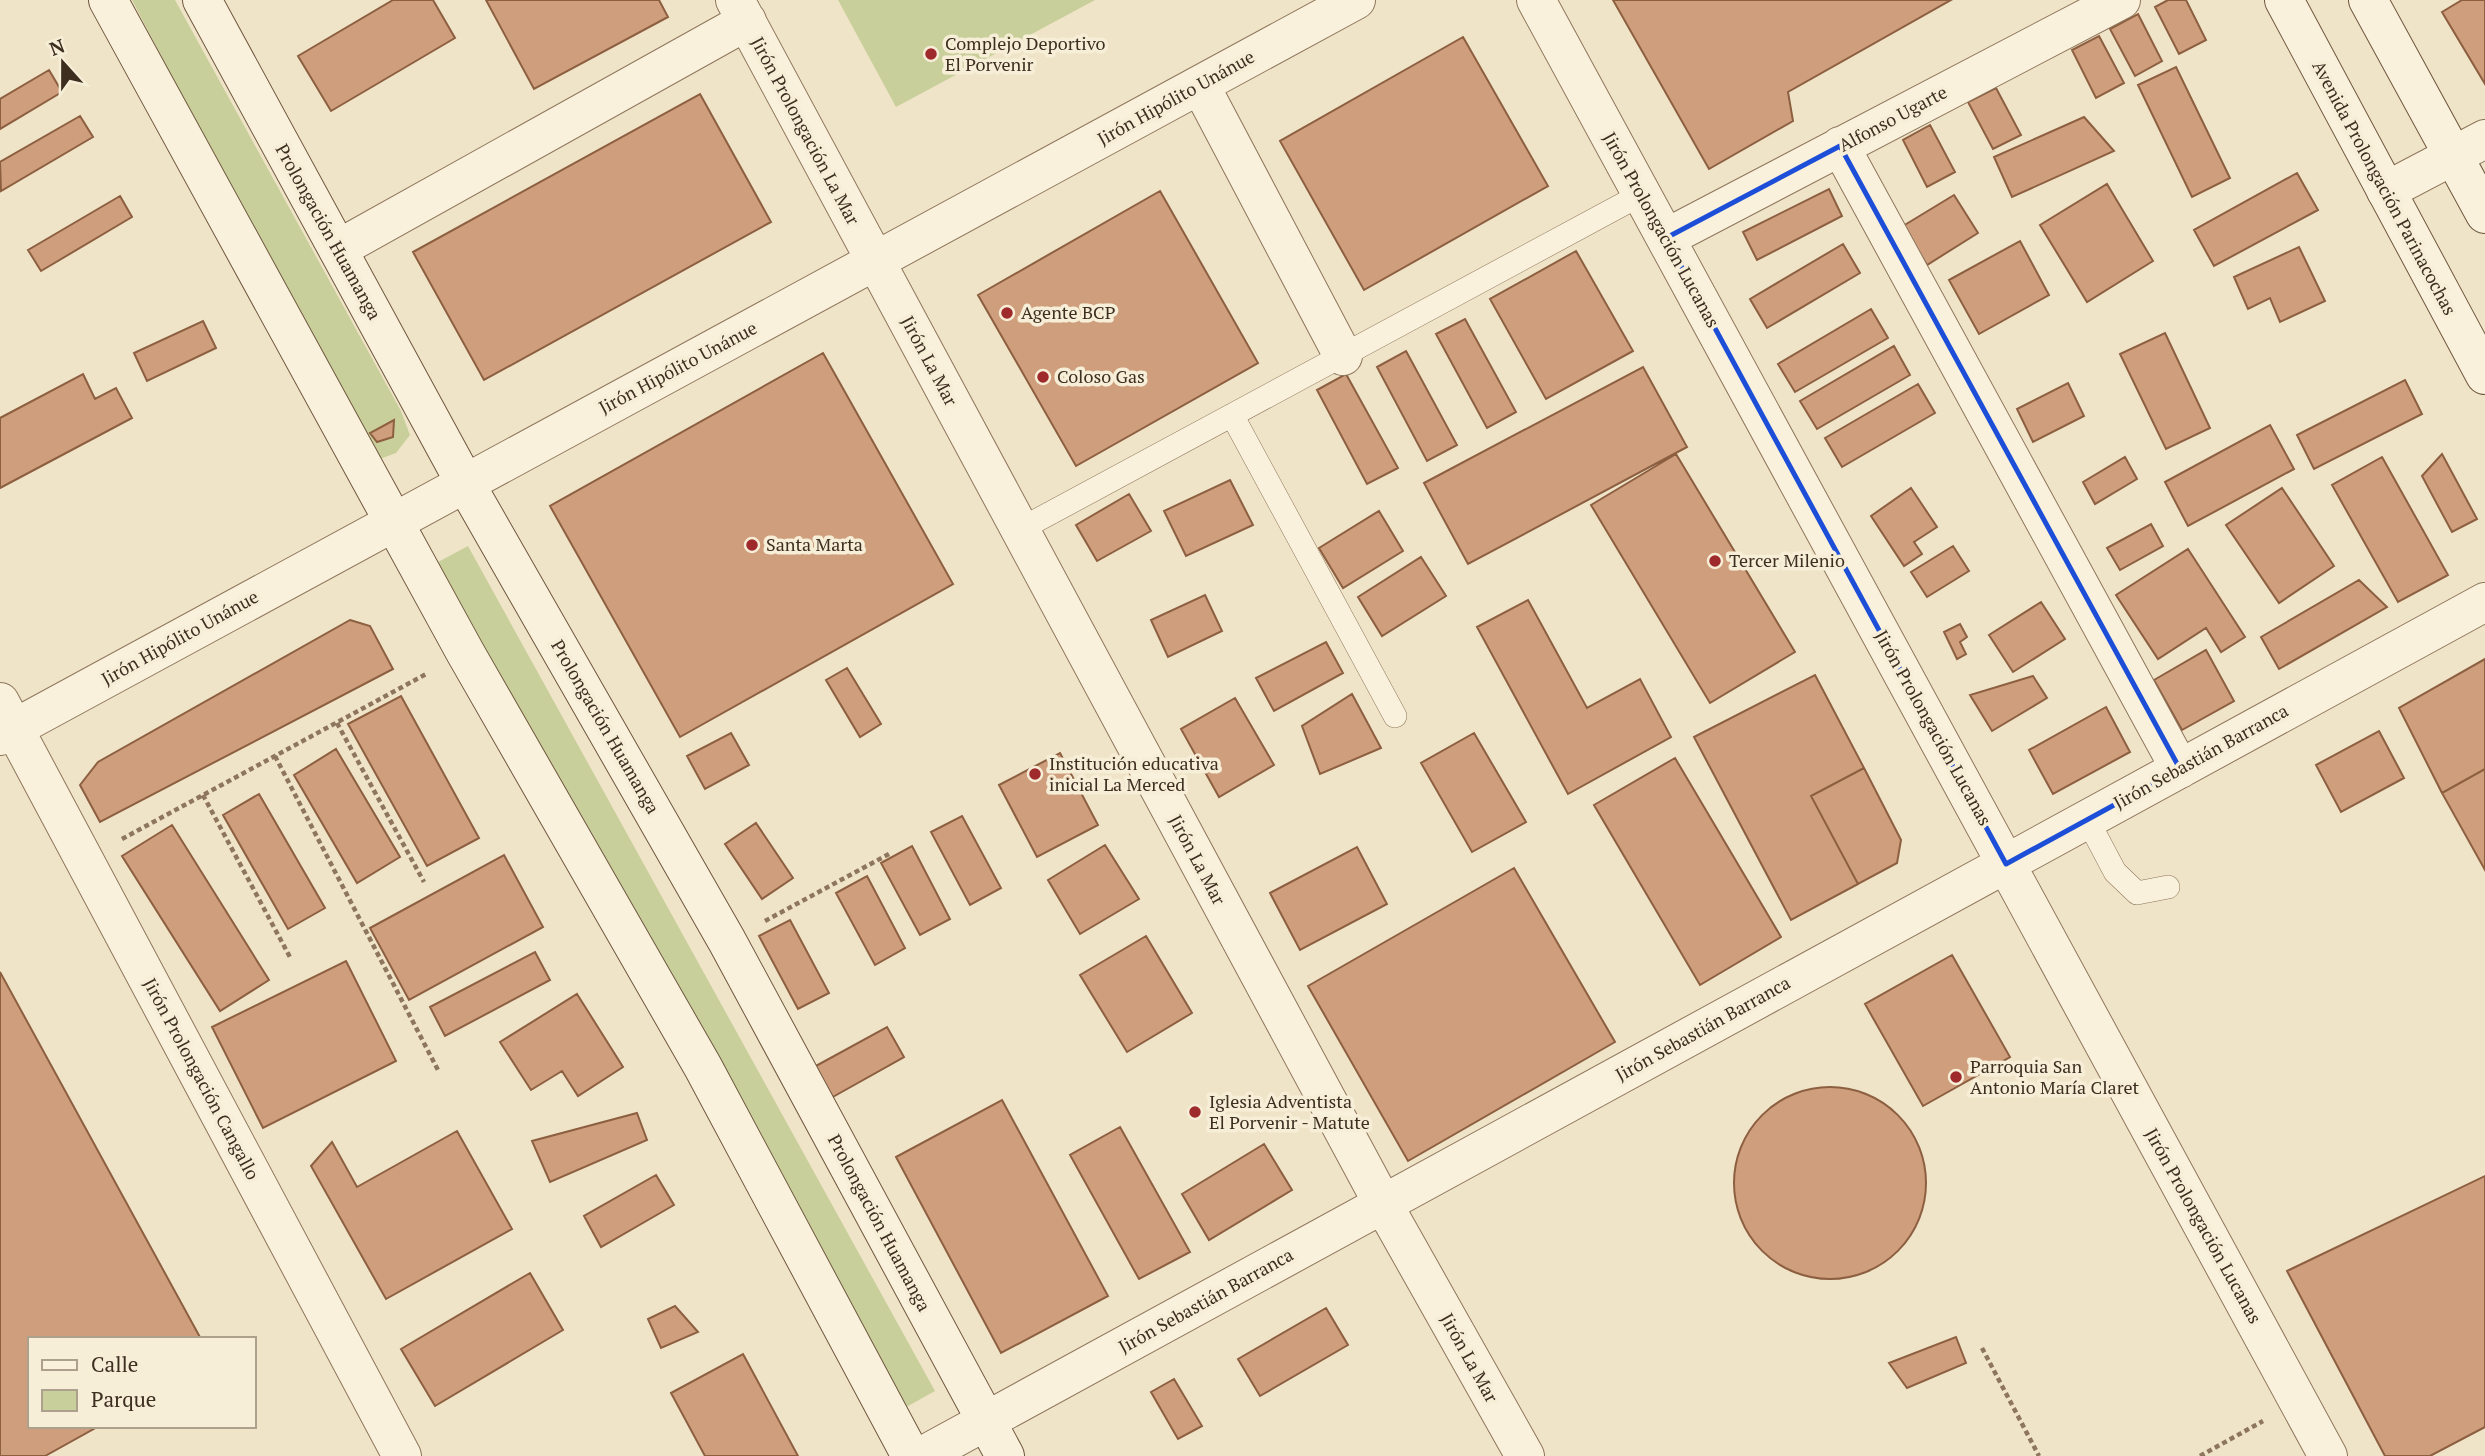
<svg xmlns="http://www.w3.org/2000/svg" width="2485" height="1456" font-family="'PT Serif',serif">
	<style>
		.green { fill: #c9cf9b }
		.building { fill: #cf9f7d; stroke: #8d5f41; stroke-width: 2 }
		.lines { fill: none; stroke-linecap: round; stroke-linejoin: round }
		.lane-casing { stroke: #8d765c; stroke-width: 24 }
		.street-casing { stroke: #8d765c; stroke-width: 40 }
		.secondary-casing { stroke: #6f573f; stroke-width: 40 }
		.path { stroke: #8d765c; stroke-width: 4.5; stroke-dasharray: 5 3.5; stroke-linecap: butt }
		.lane { stroke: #faf1dc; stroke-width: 23 }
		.street { stroke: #faf1dc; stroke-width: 38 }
		.secondary { stroke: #faf1dc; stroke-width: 38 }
		.marked { fill: none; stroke: #1d4ed8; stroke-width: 5; stroke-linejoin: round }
		.poi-dot { fill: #9e2a2b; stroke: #f7eed8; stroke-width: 2.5 }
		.labels { text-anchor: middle; stroke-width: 7; stroke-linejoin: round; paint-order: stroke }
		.poi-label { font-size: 18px; fill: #3d2e20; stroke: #f7eed8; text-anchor: start }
		.street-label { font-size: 18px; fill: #3d2e20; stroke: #f7eed8 }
	</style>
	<rect width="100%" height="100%" fill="#f0e4c8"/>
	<path class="green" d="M132,0H175L401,411L410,435L396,453L369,463L356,429Z
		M838,0H1095L896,107Z
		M468,546L935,1391L892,1415L425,569Z"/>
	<path class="building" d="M393,0H433L455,38L331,111L298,56Z
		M486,0H659L668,17L534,89Z
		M1613,0H1951L1788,92L1793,121L1709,169Z
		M2168,0H2186L2206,40L2179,54L2155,7Z
		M2462,0H2485V84L2442,12Z
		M2138,14L2162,61L2135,76L2110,29Z
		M2099,36L2124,83L2096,98L2072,50Z
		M1463,37L1548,186L1364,290L1280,141Z
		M2176,67L2230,178L2192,197L2138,85Z
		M49,70L62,92L0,129V99Z
		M1996,88L2021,135L1993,149L1968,102Z
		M700,94L771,222L484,380L413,252Z
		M80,116L93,137L1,191L0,162Z
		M2084,117L2114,151L2012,197L1994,157Z
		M1930,125L1955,172L1927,187L1903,140Z
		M2297,173L2318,210L2214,266L2194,230Z
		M2107,184L2153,261L2087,302L2040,225Z
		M1829,189L1842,216L1757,260L1743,232Z
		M1160,191L1258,363L1076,466L978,295Z
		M1954,195L1978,233L1927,265L1903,226Z
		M120,196L132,217L41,271L28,250Z
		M2020,241L2049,295L1979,334L1949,280Z
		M1843,244L1860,273L1767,328L1750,299Z
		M2299,247L2325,301L2280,322L2270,298L2248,309L2234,277Z
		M1576,251L1633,351L1546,399L1490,299Z
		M1871,309L1888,338L1795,392L1778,364Z
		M1465,319L1516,412L1487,428L1436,334Z
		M203,321L216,348L147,381L134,353Z
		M2165,333L2210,428L2166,449L2120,354Z
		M1894,346L1910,375L1817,429L1800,401Z
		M1406,351L1457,445L1427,461L1377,367Z
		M823,353L953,584L680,737L550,506Z
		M1643,367L1687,447L1468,564L1424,483Z
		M83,374L95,399L116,388L132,418L0,488V418Z
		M1346,374L1398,468L1367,484L1317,390Z
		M2405,380L2422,414L2314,469L2297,435Z
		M2068,383L2084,416L2033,442L2017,409Z
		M1918,384L1935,413L1842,467L1825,438Z
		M394,420L393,437L377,442L370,433Z
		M2270,425L2294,469L2188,526L2165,482Z
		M1676,454L1795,652L1710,703L1591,505Z
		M2442,454L2477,519L2452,532L2422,476Z
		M2125,457L2137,479L2095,504L2083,482Z
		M2382,457L2448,575L2398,602L2332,485Z
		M1230,480L1253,525L1186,556L1164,511Z
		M1911,488L1937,527L1914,542L1922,554L1904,566L1871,516Z
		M2282,488L2334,566L2279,603L2226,525Z
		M1129,494L1151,531L1097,561L1076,525Z
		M1379,511L1403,551L1343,588L1319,548Z
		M2151,524L2163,546L2120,570L2107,548Z
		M1953,546L1969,571L1927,597L1911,572Z
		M2188,549L2245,637L2221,652L2206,628L2158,659L2116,595Z
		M1421,557L1446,596L1382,636L1358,597Z
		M2359,580L2387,607L2279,669L2261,637Z
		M1205,595L1222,631L1168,657L1151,620Z
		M1528,600L1587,708L1640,679L1671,737L1568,794L1477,627Z
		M2041,602L2065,639L2013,672L1989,635Z
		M350,620L370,626L393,669L100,822L80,785L98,762Z
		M1960,624L1967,637L1960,642L1966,654L1957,659L1944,632Z
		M1326,642L1343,673L1274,711L1256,678Z
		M2206,650L2234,701L2182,730L2154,680Z
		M2485,659V769L2442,793L2399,708Z
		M847,668L881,724L860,737L826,680Z
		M1815,675L1864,768L1811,796L1858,884L1791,920L1694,737Z
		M2033,676L2047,698L1992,731L1970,695Z
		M1352,694L1381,748L1320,774L1302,726Z
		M401,696L479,838L427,866L348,724Z
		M1235,698L1274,765L1219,797L1181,729Z
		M2106,707L2130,752L2053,794L2029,750Z
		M2379,731L2404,778L2341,812L2316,765Z
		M731,733L749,765L705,789L687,756Z
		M1474,733L1526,822L1472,852L1421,763Z
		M336,749L400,857L357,883L294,775Z
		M1060,753L1098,825L1037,857L999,785Z
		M1675,758L1781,937L1700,985L1594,805Z
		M1864,768L1901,840L1897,863L1858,884L1811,796Z
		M2485,769V870L2442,793Z
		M259,794L325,908L288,929L223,815Z
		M962,816L1001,888L970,905L931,832Z
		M756,823L793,878L762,899L725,844Z
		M172,825L269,980L220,1011L122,856Z
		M1105,845L1139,899L1080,934L1048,880Z
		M912,846L950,919L920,935L881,863Z
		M1357,847L1387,904L1300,950L1270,893Z
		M504,855L543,927L409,1000L370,928Z
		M1514,868L1615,1042L1408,1161L1308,986Z
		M867,876L905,948L875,965L836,893Z
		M790,920L829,993L798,1009L759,936Z
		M1146,936L1192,1013L1127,1052L1080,975Z
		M535,952L550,980L445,1036L430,1007Z
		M1952,955L2010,1057L1923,1106L1865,1004Z
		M346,961L396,1061L263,1128L212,1027Z
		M0,972L201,1339H30V1426H99L45,1456H0Z
		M577,994L623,1067L578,1096L562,1071L531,1090L500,1042Z
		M887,1027L904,1057L831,1098L814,1067Z
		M1734 1183a96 96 0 1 1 192 0a96 96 0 1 1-192 0Z
		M1002,1100L1108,1296L1001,1353L896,1157Z
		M637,1113L647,1140L550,1182L532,1141Z
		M1120,1127L1190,1252L1139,1279L1070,1155Z
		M457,1131L512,1229L386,1299L311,1166L332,1142L357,1187Z
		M1264,1144L1292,1190L1209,1240L1182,1194Z
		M656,1175L674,1205L601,1247L584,1216Z
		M2485,1176V1427L2430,1456H2385L2287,1271Z
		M530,1273L563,1330L435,1406L401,1349Z
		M675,1306L698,1332L661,1348L648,1319Z
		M1326,1308L1348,1345L1260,1396L1238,1359Z
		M1956,1337L1966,1363L1907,1388L1889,1363Z
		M743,1354L798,1456H705L671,1393Z
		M1174,1379L1202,1426L1178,1439L1151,1392Z"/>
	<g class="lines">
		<defs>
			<path id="lane" d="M1232,415L1395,716
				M1019,530L1642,194
				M2087,819L2115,872L2137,893L2168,887"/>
			<path id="street" d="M735,0L1383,1204L1525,1456
				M1536,0L2328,1456
				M1200,85L1343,356
				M1840,146L2180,769
				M2386,191L2485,139
				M1666,238L2121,0
				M338,249L747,21
				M0,702L402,1456
				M0,736L1356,0
				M922,1456L2485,602"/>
			<path id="secondary" d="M108,0L465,652L703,1067L911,1456
				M202,0L465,483L727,941L1005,1456
				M2284,0L2485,375
				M2368,0L2485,214"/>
		</defs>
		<use href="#lane" class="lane-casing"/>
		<use href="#street" class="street-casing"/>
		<use href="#secondary" class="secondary-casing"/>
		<path class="path" d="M337,723L424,882
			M275,756L439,1072
			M203,795L291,959
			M122,839L428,673
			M765,921L889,854
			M1982,1348L2039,1456
			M2200,1456L2263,1421"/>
		<use href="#lane" class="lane"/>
		<use href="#street" class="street"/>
		<use href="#secondary" class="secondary"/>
	</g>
	<path class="marked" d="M1840,146L2180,769L2006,864L1666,238Z"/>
	<g class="poi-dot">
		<circle cx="931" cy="54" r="7"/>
		<circle cx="1007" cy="313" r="7"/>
		<circle cx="1043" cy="377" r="7"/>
		<circle cx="752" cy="545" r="7"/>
		<circle cx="1715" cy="561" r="7"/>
		<circle cx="1035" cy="774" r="7"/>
		<circle cx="1956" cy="1077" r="7"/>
		<circle cx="1195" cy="1112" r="7"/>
	</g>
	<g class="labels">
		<g class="poi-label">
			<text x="945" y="50">Complejo Deportivo<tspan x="945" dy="21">El Porvenir</tspan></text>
			<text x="1021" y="319">Agente BCP</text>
			<text x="1057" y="383">Coloso Gas</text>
			<text x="766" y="551">Santa Marta</text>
			<text x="1729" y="567">Tercer Milenio</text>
			<text x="1049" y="770">Institución educativa<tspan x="1049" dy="21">inicial La Merced</tspan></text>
			<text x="1970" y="1073">Parroquia San<tspan x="1970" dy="21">Antonio María Claret</tspan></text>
			<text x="1209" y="1108">Iglesia Adventista<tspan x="1209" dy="21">El Porvenir - Matute</tspan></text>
		</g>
		<g class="street-label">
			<text transform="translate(1176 98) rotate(-29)" y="6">Jirón Hipólito Unánue</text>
			<text transform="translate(1893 119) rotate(-28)" y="6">Alfonso Ugarte</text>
			<text transform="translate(805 131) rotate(62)" y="6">Jirón Prolongación La Mar</text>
			<text transform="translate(2384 188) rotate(62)" y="6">Avenida Prolongación Parinacochas</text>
			<text transform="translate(1661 230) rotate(61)" y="6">Jirón Prolongación Lucanas</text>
			<text transform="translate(328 232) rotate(61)" y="6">Prolongación Huamanga</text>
			<text transform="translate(929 361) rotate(62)" y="6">Jirón La Mar</text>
			<text transform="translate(678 368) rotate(-28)" y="6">Jirón Hipólito Unánue</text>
			<text transform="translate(180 638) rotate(-29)" y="6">Jirón Hipólito Unánue</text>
			<text transform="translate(605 727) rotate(60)" y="6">Prolongación Huamanga</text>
			<text transform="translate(1933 728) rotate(61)" y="6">Jirón Prolongación Lucanas</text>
			<text transform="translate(2201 757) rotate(-29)" y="6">Jirón Sebastián Barranca</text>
			<text transform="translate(1197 860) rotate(62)" y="6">Jirón La Mar</text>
			<text transform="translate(1703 1029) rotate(-29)" y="6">Jirón Sebastián Barranca</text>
			<text transform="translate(201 1079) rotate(62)" y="6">Jirón Prolongación Cangallo</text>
			<text transform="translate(879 1223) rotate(62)" y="6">Prolongación Huamanga</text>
			<text transform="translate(2203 1226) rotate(61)" y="6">Jirón Prolongación Lucanas</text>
			<text transform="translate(1206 1301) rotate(-29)" y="6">Jirón Sebastián Barranca</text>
			<text transform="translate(1469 1358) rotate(61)" y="6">Jirón La Mar</text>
		</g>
	</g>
	<rect x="28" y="1337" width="228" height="91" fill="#f7eed8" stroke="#ada18e" stroke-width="2"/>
	<rect x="42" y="1360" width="35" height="10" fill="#faf1dc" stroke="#ada18e" stroke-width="2"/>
	<text x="91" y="1372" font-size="21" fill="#3d2e20">Calle</text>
	<rect x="42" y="1390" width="35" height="21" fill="#c9cf9b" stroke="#ada18e" stroke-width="2"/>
	<text x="91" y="1407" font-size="21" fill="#3d2e20">Parque</text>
	<g transform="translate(63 63) rotate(339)" stroke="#f7eed8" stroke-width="5" paint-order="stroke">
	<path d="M0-5L12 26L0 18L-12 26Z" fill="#3d2e20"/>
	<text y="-10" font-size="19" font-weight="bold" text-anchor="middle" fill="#3d2e20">N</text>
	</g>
</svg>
